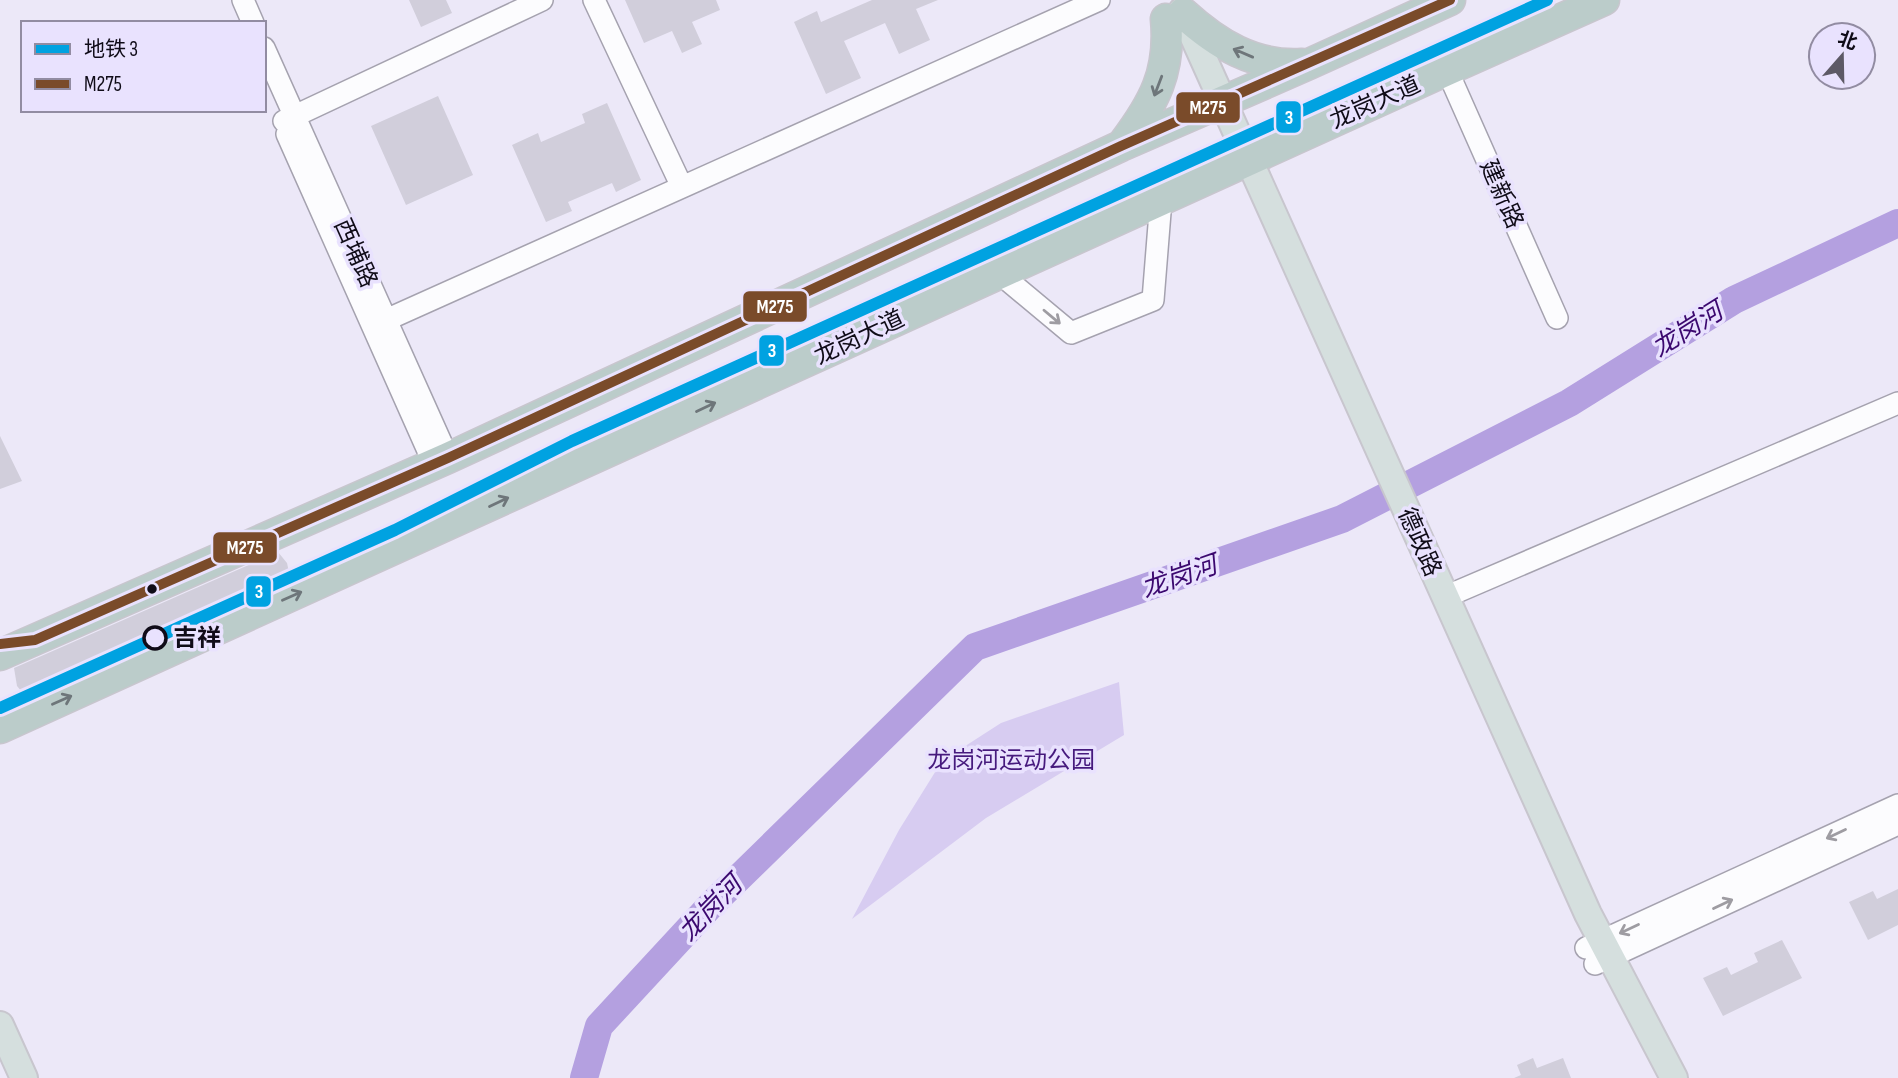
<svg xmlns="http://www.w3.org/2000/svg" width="1898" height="1078" font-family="'Sofia Sans Condensed','Noto Sans SC',sans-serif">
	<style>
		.green { fill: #d7ccf1 }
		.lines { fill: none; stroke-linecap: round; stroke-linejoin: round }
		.river { stroke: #b4a0e0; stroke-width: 28 }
		.building { fill: #d1cedb }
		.minor-casing { stroke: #a5a2af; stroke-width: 24 }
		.major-casing { stroke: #c8c6ce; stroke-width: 30 }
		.highway-casing { stroke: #c8c6ce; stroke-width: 33 }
		.minor { stroke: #fcfcfe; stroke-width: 21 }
		.major { stroke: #d5dfde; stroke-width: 26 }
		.highway { stroke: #bbccca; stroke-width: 30 }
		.bus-1-casing { stroke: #e9e2fe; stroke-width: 16 }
		.bus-1 { stroke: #7a4b2a; stroke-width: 10 }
		.metro-1-casing { stroke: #e9e2fe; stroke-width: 18 }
		.metro-1 { stroke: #00a2e1; stroke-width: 12 }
		.oneway { stroke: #6e767a }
		.oneway2 { stroke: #9e9ca2 }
		.bus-dot { fill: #100c18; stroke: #e9e2fe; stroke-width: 2.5 }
		.stop-dot { fill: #e9e2fe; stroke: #100c18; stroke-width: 3.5 }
		.labels { text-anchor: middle; stroke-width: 7; stroke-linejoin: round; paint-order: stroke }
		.street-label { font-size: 24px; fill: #100c18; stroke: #e9e2fe }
		.stop-label { font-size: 24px; font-weight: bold; fill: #100c18; stroke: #e9e2fe; text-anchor: start }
		.park-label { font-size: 24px; fill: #461a7d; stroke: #e9e2fe }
		.water-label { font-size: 26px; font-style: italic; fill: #3b086f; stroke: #e9e2fe }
		.line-badge { stroke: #e9e2fe; stroke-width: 2.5 }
		.badge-label { font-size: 19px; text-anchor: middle; font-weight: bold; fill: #fff }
	</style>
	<rect width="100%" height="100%" fill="#ece8f8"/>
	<path class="green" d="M1119,682L1124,735L986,818L852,919L899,830L942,761L1001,723Z"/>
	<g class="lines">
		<path class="river" d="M584,1078L599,1026L711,905L975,647L1342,519L1569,403L1734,300L1898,223"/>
	</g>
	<path class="building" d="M409,0H446L452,13L421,27Z
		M625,0H716L720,10L692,22L702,44L682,53L672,31L644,43Z
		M872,0H938L916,9L930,40L899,54L885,23L844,41L861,78L826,94L794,22L817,11L821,22Z
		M438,96L473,175L406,205L371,126Z
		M607,103L641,180L616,192L612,183L568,202L572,211L546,222L512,145L538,133L541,142L585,123L582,114Z
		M0,436L22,481L0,489Z
		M278,552L287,563L290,577L26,697L17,686L14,668Z
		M1898,889V925L1868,940L1849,902L1873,891L1877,899Z
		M1782,940L1802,978L1723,1016L1703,978L1727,967L1731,975L1758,962L1754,953Z
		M1533,1058L1537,1068L1563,1058L1571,1078H1514L1521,1075L1517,1065Z"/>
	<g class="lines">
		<defs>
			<path id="minor" d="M243,0L253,23
				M594,0L682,187
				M264,48L448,458
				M1447,70L1557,318
				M284,121L542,0
				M287,134L434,464
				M999,273L1071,333L1153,300L1161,200
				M386,320L1099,0
				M1445,597L1898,403
				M1586,948L1898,805
				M1595,964L1898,824"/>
			<path id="major" d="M1182,11L1588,914L1674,1078
				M0,1025L24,1078"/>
			<path id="highway" d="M1183,13C1217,44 1254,67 1302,64
				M1123,144C1154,103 1171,72 1166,19
				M0,655L448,458L1121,146L1309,64L1450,0
				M0,728L1447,70L1604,0"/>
		</defs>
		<use href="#minor" class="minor-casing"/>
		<use href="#major" class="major-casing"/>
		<use href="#highway" class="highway-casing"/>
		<use href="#minor" class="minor"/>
		<use href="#major" class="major"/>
		<use href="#highway" class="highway"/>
		<defs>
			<path id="bus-1" d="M0,644L35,640L448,458L1121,146L1450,0"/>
		</defs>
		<use href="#bus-1" class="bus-1-casing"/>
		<use href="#bus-1" class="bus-1"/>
		<defs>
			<path id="metro-1" d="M0,708L395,530L572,441L1547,0"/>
		</defs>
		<use href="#metro-1" class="metro-1-casing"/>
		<use href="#metro-1" class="metro-1"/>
	</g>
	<defs><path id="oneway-shaft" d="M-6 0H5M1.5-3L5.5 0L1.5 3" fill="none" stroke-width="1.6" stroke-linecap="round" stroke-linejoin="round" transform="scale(1.75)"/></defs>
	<g class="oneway">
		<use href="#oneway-shaft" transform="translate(1243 53) rotate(-157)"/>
		<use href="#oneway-shaft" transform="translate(1158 86) rotate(111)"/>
		<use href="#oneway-shaft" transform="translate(706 407) rotate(-25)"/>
		<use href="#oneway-shaft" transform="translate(499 502) rotate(-25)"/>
		<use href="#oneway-shaft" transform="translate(292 596) rotate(-24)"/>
		<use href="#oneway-shaft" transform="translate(62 700) rotate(-24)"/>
	</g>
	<g class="oneway2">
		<use href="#oneway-shaft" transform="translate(1052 317) rotate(40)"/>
		<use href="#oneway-shaft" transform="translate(1836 834) rotate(155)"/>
		<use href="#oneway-shaft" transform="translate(1723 904) rotate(-25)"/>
		<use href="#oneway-shaft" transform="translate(1629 929) rotate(155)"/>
	</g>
	<circle class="bus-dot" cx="152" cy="589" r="6"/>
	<circle class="stop-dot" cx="155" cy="638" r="11"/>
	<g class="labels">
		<g class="street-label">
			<text transform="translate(1375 102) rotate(-24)" y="8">龙岗大道</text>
			<text transform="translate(1502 194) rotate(66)" y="8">建新路</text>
			<text transform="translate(356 253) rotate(66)" y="8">西埔路</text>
			<text transform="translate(859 337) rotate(-25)" y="8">龙岗大道</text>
			<text transform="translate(1420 542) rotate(66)" y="8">德政路</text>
		</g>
		<g class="stop-label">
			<text x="173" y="646">吉祥</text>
		</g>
		<g class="park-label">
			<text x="1011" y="768">龙岗河运动公园</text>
		</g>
		<g class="water-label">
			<text transform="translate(1687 329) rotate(-32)" y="9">龙岗河</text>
			<text transform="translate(1179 576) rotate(-19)" y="9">龙岗河</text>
			<text transform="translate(710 908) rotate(-46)" y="9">龙岗河</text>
		</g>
	</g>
	<g class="line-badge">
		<rect x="1175" y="91" width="66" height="33" rx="7" fill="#7a4b2a"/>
		<rect x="1275" y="100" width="27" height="34" rx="7" fill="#00a2e1"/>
		<rect x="742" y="290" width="66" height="33" rx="7" fill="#7a4b2a"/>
		<rect x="758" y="334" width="27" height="33" rx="7" fill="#00a2e1"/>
		<rect x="212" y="531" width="66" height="33" rx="7" fill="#7a4b2a"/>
		<rect x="245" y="575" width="27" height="33" rx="7" fill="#00a2e1"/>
	</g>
	<g class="badge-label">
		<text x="1208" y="114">M275</text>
		<text x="1289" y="124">3</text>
		<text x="775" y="313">M275</text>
		<text x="772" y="357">3</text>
		<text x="245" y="554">M275</text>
		<text x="259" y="598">3</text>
	</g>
	<rect x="21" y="21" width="245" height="91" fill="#e9e2fe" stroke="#928ca2" stroke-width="2"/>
	<rect x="35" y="44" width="35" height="10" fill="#00a2e1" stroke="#928ca2" stroke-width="2"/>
	<text x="84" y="56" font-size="21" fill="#100c18">地铁 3</text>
	<rect x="35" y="79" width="35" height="10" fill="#7a4b2a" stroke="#928ca2" stroke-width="2"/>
	<text x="84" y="91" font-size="21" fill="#100c18">M275</text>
	<g transform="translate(1842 56) rotate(20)"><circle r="33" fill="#e9e2fe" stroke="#928ca2" stroke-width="2"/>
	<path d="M0-5L12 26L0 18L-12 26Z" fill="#5d5966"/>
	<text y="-10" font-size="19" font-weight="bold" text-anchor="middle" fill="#100c18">北</text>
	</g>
</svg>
